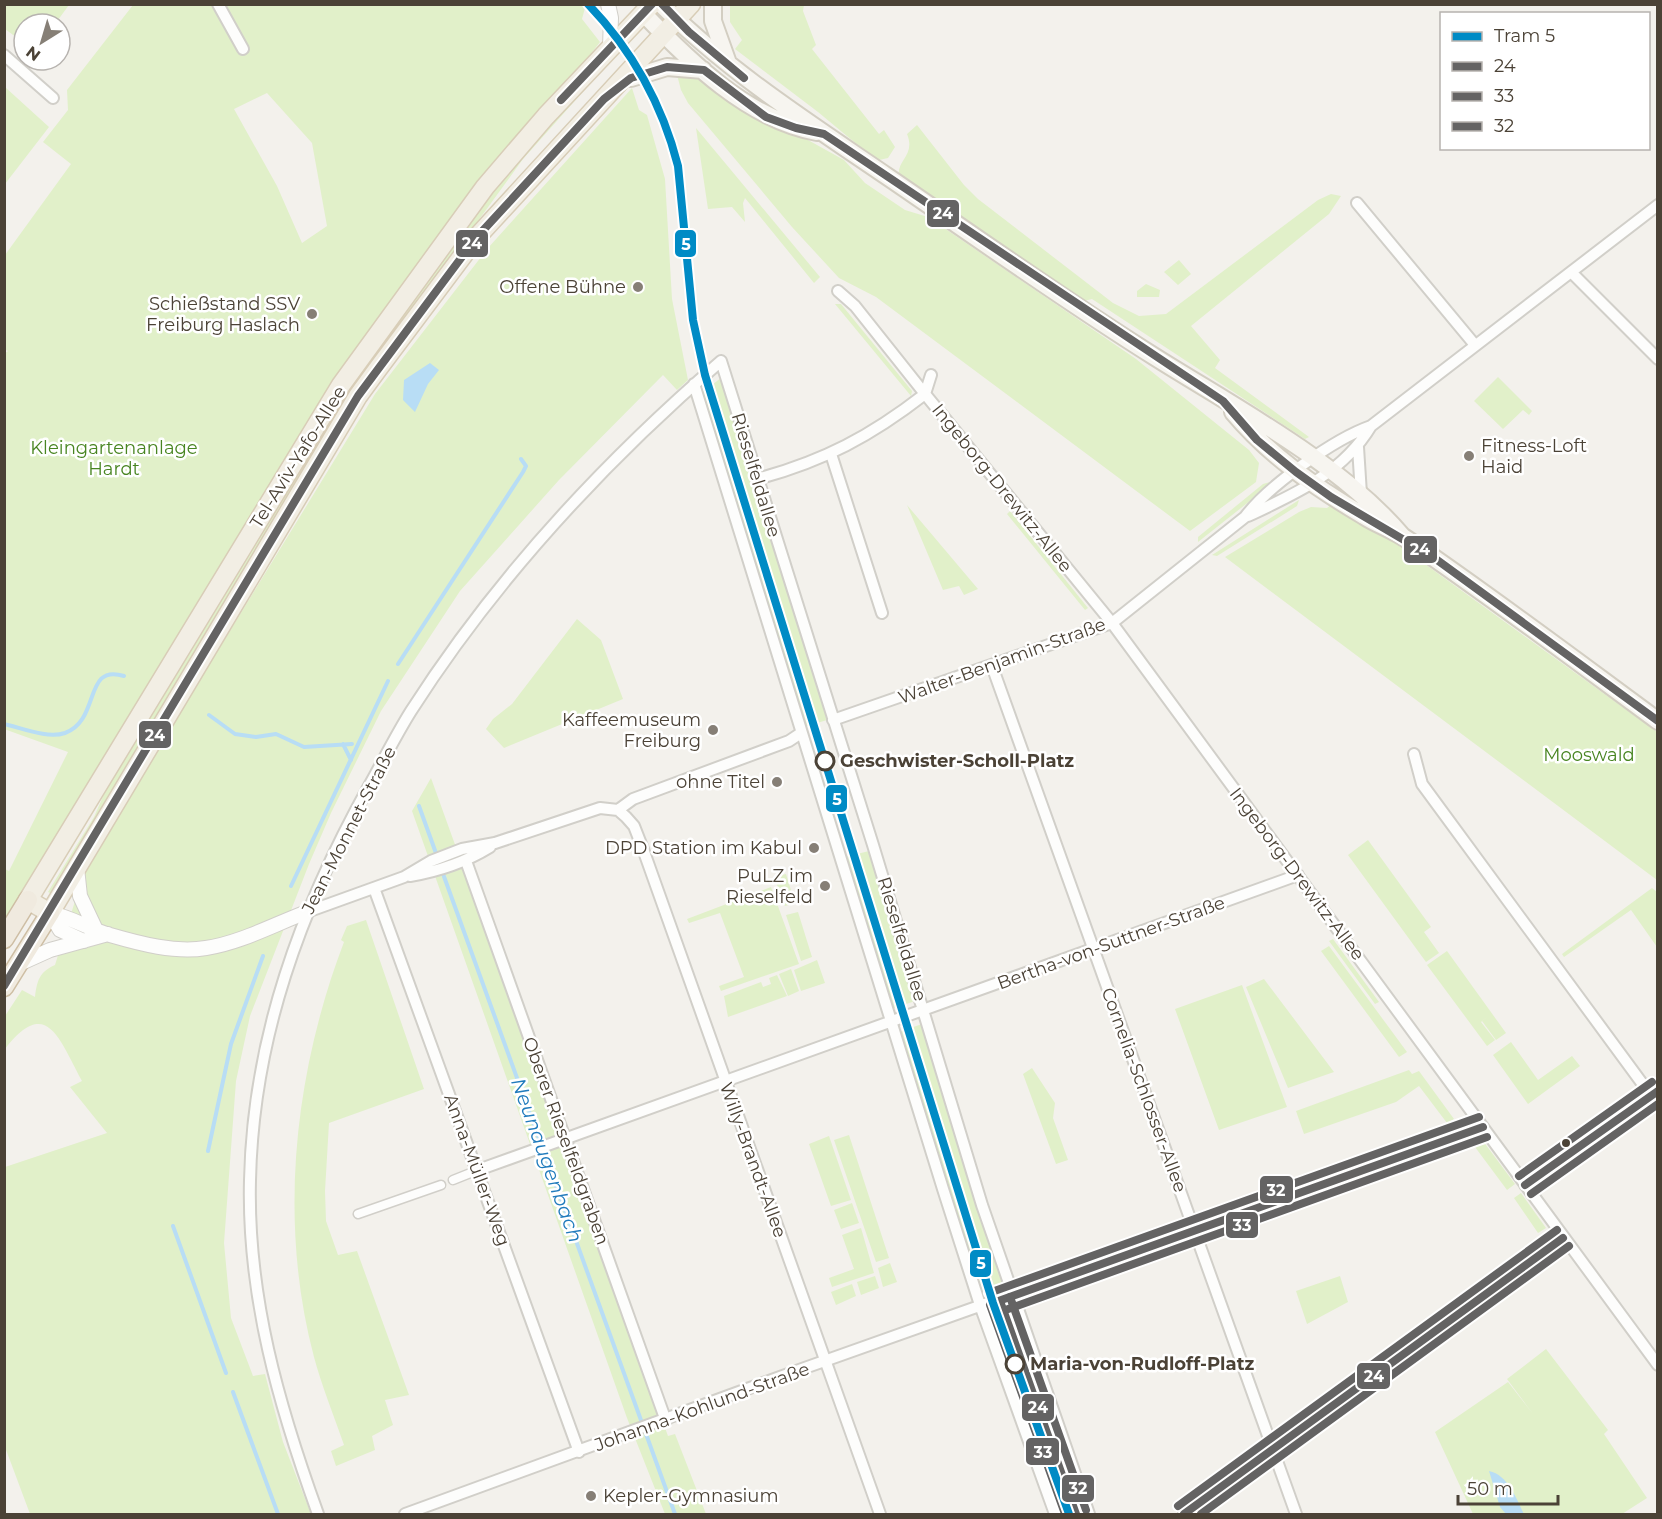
<svg xmlns="http://www.w3.org/2000/svg" width="1662" height="1519" font-family="Montserrat,sans-serif">
	<style>
		.green { fill: #e1f0c9; fill-rule: evenodd }
		.water { fill: #b8ddf5 }
		.lines { fill: none; stroke-linecap: round; stroke-linejoin: round }
		.stream { stroke: #b8ddf5; stroke-width: 4 }
		.pedestrian-casing { stroke: #d1cfc9; stroke-width: 11 }
		.minor-casing { stroke: #d1cfc9; stroke-width: 14 }
		.tertiary-casing { stroke: #d1cfc9; stroke-width: 16 }
		.secondary-casing { stroke: #d3cec2; stroke-width: 20 }
		.primary-casing { stroke: #d8cdb7; stroke-width: 21 }
		.trunk-casing { stroke: #cebea4; stroke-width: 21 }
		.pedestrian { stroke: #fdfdfc; stroke-width: 8 }
		.minor { stroke: #fdfdfc; stroke-width: 10 }
		.tertiary { stroke: #fdfdfc; stroke-width: 14 }
		.secondary { stroke: #f7f5f0; stroke-width: 16 }
		.primary { stroke: #f2eee4; stroke-width: 18 }
		.trunk { stroke: #f0eadf; stroke-width: 18 }
		.bus-1-casing { stroke: #fff; stroke-width: 12 }
		.bus-2-casing { stroke: #fff; stroke-width: 12 }
		.bus-3-casing { stroke: #fff; stroke-width: 12 }
		.bus-1 { stroke: #646363; stroke-width: 8 }
		.bus-2 { stroke: #646363; stroke-width: 8 }
		.bus-3 { stroke: #646363; stroke-width: 8 }
		.tram-1-casing { stroke: #fff; stroke-width: 12 }
		.tram-1 { stroke: #008bc5; stroke-width: 8 }
		.poi-dot { fill: #867f76; stroke: #fff; stroke-width: 2 }
		.stop-dot { fill: #fff; stroke: #4b4236; stroke-width: 3 }
		.bus-dot { fill: #4b4236; stroke: #fff; stroke-width: 2 }
		.labels { text-anchor: middle; stroke-width: 5; stroke-linejoin: round; paint-order: stroke }
		.poi-label { font-size: 18px; fill: #4b4236; stroke: #fff; text-anchor: end }
		.park-label { font-size: 18px; fill: #488521; stroke: #fff }
		.street-label { font-size: 18px; fill: #4b4236; stroke: #fff }
		.stop-label { font-size: 18px; font-weight: bold; fill: #4b4236; stroke: #fff; text-anchor: start }
		.water-label { font-size: 20px; font-style: italic; fill: #207bbc; stroke: #fff }
		.line-badge { stroke: #fff; stroke-width: 2 }
		.badge-label { font-size: 16px; text-anchor: middle; font-weight: bold; fill: #fff }
	</style>
	<rect width="100%" height="100%" fill="#f3f1ec"/>
	<path class="green" d="M5,4H69V5L55,24H24V43L5,29Z
		M133,5H581L585,8L582,19L600,42L312,417L186,621L56,842L5,923V869L9,871L68,752L4,729V354L8,351L4,349L5,255L71,164L43,142L68,110L67,90ZM267,93L312,143L327,226L302,243L277,186L234,109Z
		M730,5H804L803,11L816,45L812,49L879,134L884,130L895,147L888,158L879,160L871,156L818,112L735,49L742,40L730,22Z
		M612,56L613,58L523,159L459,247L52,894L48,892L94,817L112,776C227,587 336,391 472,216C515,160 564,108 612,56Z
		M676,71L692,73L764,121L808,140L844,160L865,183L905,210L928,217L1136,359L1249,450L1259,463L1256,482L1190,531L876,297L839,278L792,227L688,103L681,90Z
		M5,87L49,127L5,184Z
		M632,88L639,110L647,115L665,179L672,299L688,380L677,390L663,375L559,480L460,591L381,711L331,813L309,864L250,1016L236,1081L224,1243L231,1318L253,1376L265,1374L283,1442L311,1514H30L5,1447V1167L107,1133L70,1087L82,1081C60,1041 47,994 5,1049V1016L22,990L35,997C37,981 39,972 55,965L86,866L375,394L488,248Z
		M917,125L964,185L978,199L1113,303L1139,316L1166,314L1318,200L1331,194L1341,196L1329,214L1191,326L1220,360L1215,368L1309,437L1305,439L1092,299L1080,302L899,177C896,160 916,156 907,134Z
		M696,128L820,277L814,283L745,198L743,203L745,222L732,207L708,209Z
		M1179,260L1191,274L1178,285L1164,272Z
		M1146,284L1160,290L1159,297H1137V291Z
		M835,304H841L912,391L911,396Z
		M1498,377L1532,411L1529,415L1523,410L1503,429L1474,401Z
		M721,378L827,720L804,727L700,394Z
		M1270,482L1260,493L1198,542V537L1263,484Z
		M1299,500L1297,506L1217,556L1212,555Z
		M1332,504L1389,538L1657,732V880L1225,557L1299,512L1311,507L1327,508Z
		M907,505L978,589L964,595L959,586L943,590Z
		M1010,511L1088,608L1085,610L1007,514Z
		M577,619L601,640L623,699L504,748L486,729L493,719L512,704Z
		M431,778L668,1436L675,1434L706,1514H665L627,1418L412,811Z
		M1368,840L1431,927L1424,932L1439,953L1426,962L1348,855Z
		M869,851L915,1001L892,1009L845,857Z
		M786,874L795,903L785,906L774,877Z
		M771,887L799,964L721,991L719,986L744,977L720,913L689,923L687,919Z
		M1652,888L1657,892V947L1631,910L1564,957L1562,954Z
		M798,912L812,957L801,961L786,915Z
		M366,920L424,1089L329,1123L325,1191L326,1221L338,1255L357,1251L409,1395L385,1400L393,1425L372,1436L375,1450L336,1466L331,1451L344,1445C334,1416 321,1384 314,1357C278,1222 294,1073 344,942L341,940L347,926Z
		M1333,939L1379,1002L1375,1004L1329,941Z
		M1329,946L1407,1052L1399,1057L1321,951Z
		M1447,951L1506,1033L1496,1040L1482,1021L1488,1016L1481,1022L1495,1040L1487,1046L1427,965Z
		M817,960L825,983L801,991L794,970Z
		M791,969L799,991L788,996L779,974Z
		M777,975L787,996L728,1017L724,996L761,982L763,987L771,984L769,978Z
		M1264,979L1334,1072L1288,1088L1246,987Z
		M1242,985L1287,1107L1219,1130L1175,1009Z
		M922,1024L1004,1286L981,1295L899,1032Z
		M1511,1042L1538,1080L1572,1056L1580,1066L1528,1104L1493,1055Z
		M1032,1068L1055,1103L1053,1118L1068,1160L1056,1164L1023,1074Z
		M1409,1070L1412,1074L1419,1071L1454,1119L1447,1123L1419,1086L1396,1102L1304,1134L1296,1111Z
		M849,1135L889,1258L876,1262L834,1140Z
		M829,1136L851,1200L831,1206L809,1144Z
		M1483,1141L1515,1184L1507,1190L1475,1147Z
		M1521,1193L1546,1228L1538,1233L1514,1198Z
		M852,1203L859,1223L841,1229L834,1210Z
		M861,1228L874,1273L832,1287L829,1278L854,1269L842,1235Z
		M890,1263L897,1282L883,1287L878,1268Z
		M875,1276L879,1288L861,1295L857,1282Z
		M1340,1276L1348,1302L1307,1324L1296,1291Z
		M852,1284L856,1296L836,1305L831,1292Z
		M1546,1349L1608,1430L1604,1434L1647,1498L1622,1514H1473L1435,1432L1508,1382L1533,1414L1507,1379Z"/>
	<path class="water" d="M430,363L439,370L428,384L415,412L403,400L404,380Z
		M1489,1471C1508,1475 1516,1498 1524,1514H1506L1500,1507Z"/>
	<g class="lines">
		<path class="stream" d="M398,664L523,472L526,466L521,459
			M209,715L235,734L256,737L276,734L304,747L352,744
			M4,724C22,728 47,739 65,733C101,720 83,663 124,676
			M343,744L351,760
			M419,806L437,856
			M442,871L675,1514
			M291,886L388,681
			M208,1151L231,1044L263,956
			M173,1226L226,1373
			M233,1392L278,1514"/>
		<defs>
			<path id="pedestrian" d="M453,1180L478,1170
				M358,1214L441,1185"/>
			<path id="minor" d="M218,4L243,49
				M4,55L53,98
				M1357,203L1475,345
				M1572,273L1658,359
				M931,375L925,394L1112,623L1658,1365
				M694,384L943,1189L981,1308L1055,1514
				M1358,447L1361,494
				M831,454L882,613
				M757,479C824,461 871,436 925,394L855,306L838,291
				M1248,516C1295,494 1343,473 1371,426
				M992,666L1296,1514
				M833,720L1112,623L1245,517C1268,486 1334,439 1371,426L1658,205
				M1414,754L1422,784L1658,1105
				M618,810L633,799L789,741L801,733
				M466,861L666,1421
				M410,876C440,871 464,863 490,847
				M374,888L579,1452
				M307,912L404,877L431,861L462,849L495,843L600,808L618,810L626,817L634,826L643,849L880,1514
				M478,1170L1298,875
				M1525,1185L1658,1091
				M318,1514C279,1406 247,1296 250,1180C253,1038 301,908 369,786C383,761 396,735 411,711C496,578 603,463 721,361L873,845L982,1205L1089,1514
				M405,1514L799,1370L1483,1127
				M1184,1514L1563,1238"/>
			<path id="tertiary" d="M608,4L611,18L610,46
				M77,868L80,896L96,930
				M50,913C71,917 89,929 110,935C141,944 175,953 206,948C240,943 275,924 307,912
				M50,913L60,930L84,941
				M19,964L50,950L108,934"/>
			<path id="secondary" d="M661,4C729,72 809,123 888,177C976,237 1064,300 1155,357C1236,408 1342,464 1403,537
				M713,4V21L728,63
				M643,13C690,62 749,120 817,132
				M631,78L667,67L703,70
				M1233,412C1270,456 1315,487 1364,516C1378,525 1394,530 1408,540C1493,598 1575,660 1658,721"/>
			<path id="primary" d="M652,4L546,116L485,187L341,385L28,900L50,913L358,396L377,370L476,238L691,4"/>
			<path id="trunk" d="M4,939L28,900
				M4,987L50,913"/>
		</defs>
		<use href="#pedestrian" class="pedestrian-casing"/>
		<use href="#minor" class="minor-casing"/>
		<use href="#tertiary" class="tertiary-casing"/>
		<use href="#secondary" class="secondary-casing"/>
		<use href="#primary" class="primary-casing"/>
		<use href="#trunk" class="trunk-casing"/>
		<use href="#pedestrian" class="pedestrian"/>
		<use href="#minor" class="minor"/>
		<use href="#tertiary" class="tertiary"/>
		<use href="#secondary" class="secondary"/>
		<use href="#primary" class="primary"/>
		<use href="#trunk" class="trunk"/>
		<defs>
			<path id="bus-1" d="M662,4L689,32L744,78
				M561,100L652,4
				M4,986L358,396L476,238L604,99L631,78L667,67L704,70L766,117L796,128L824,134L1223,401L1257,440L1296,472L1331,497L1433,557L1658,721
				M1525,1185L1658,1091
				M1000,1301L1076,1514
				M993,1303L1483,1127
				M1184,1514L1563,1238"/>
			<path id="bus-2" d="M1531,1194L1658,1104
				M990,1305L1065,1514
				M997,1313L1487,1137
				M1201,1514L1569,1246"/>
			<path id="bus-3" d="M1519,1176L1652,1082
				M989,1293L1479,1117
				M1010,1297L1086,1510
				M1178,1506L1557,1230"/>
		</defs>
		<use href="#bus-1" class="bus-1-casing"/>
		<use href="#bus-2" class="bus-2-casing"/>
		<use href="#bus-3" class="bus-3-casing"/>
		<use href="#bus-1" class="bus-1"/>
		<use href="#bus-2" class="bus-2"/>
		<use href="#bus-3" class="bus-3"/>
		<defs>
			<path id="tram-1" d="M588,4C633,51 662,103 678,166L693,320L705,375L993,1303L1069,1514"/>
		</defs>
		<use href="#tram-1" class="tram-1-casing"/>
		<use href="#tram-1" class="tram-1"/>
	</g>
	<g class="poi-dot">
		<circle cx="638" cy="287" r="6"/>
		<circle cx="312" cy="314" r="6"/>
		<circle cx="1469" cy="456" r="6"/>
		<circle cx="713" cy="730" r="6"/>
		<circle cx="777" cy="782" r="6"/>
		<circle cx="814" cy="848" r="6"/>
		<circle cx="825" cy="886" r="6"/>
		<circle cx="591" cy="1496" r="6"/>
	</g>
	<g class="stop-dot">
		<circle cx="825" cy="761" r="9"/>
		<circle cx="1015" cy="1364" r="9"/>
	</g>
	<circle class="bus-dot" cx="1566" cy="1143" r="5"/>
	<g class="labels">
		<g class="poi-label">
			<text x="626" y="293">Offene Bühne</text>
			<text x="300" y="310">Schießstand SSV<tspan x="300" dy="21">Freiburg Haslach</tspan></text>
			<text x="1481" y="452" text-anchor="start">Fitness-Loft<tspan x="1481" dy="21">Haid</tspan></text>
			<text x="701" y="726">Kaffeemuseum<tspan x="701" dy="21">Freiburg</tspan></text>
			<text x="765" y="788">ohne Titel</text>
			<text x="802" y="854">DPD Station im Kabul</text>
			<text x="813" y="882">PuLZ im<tspan x="813" dy="21">Rieselfeld</tspan></text>
			<text x="603" y="1502" text-anchor="start">Kepler-Gymnasium</text>
		</g>
		<g class="park-label">
			<text x="114" y="454">Kleingartenanlage<tspan x="114" dy="21">Hardt</tspan></text>
			<text x="1589" y="761">Mooswald</text>
		</g>
		<g class="street-label">
			<text transform="translate(298 457) rotate(-58)" y="6">Tel-Aviv-Yafo-Allee</text>
			<text transform="translate(756 475) rotate(73)" y="6">Rieselfeldallee</text>
			<text transform="translate(1002 488) rotate(51)" y="6">Ingeborg-Drewitz-Allee</text>
			<text transform="translate(1002 661) rotate(-20)" y="6">Walter-Benjamin-Straße</text>
			<text transform="translate(349 830) rotate(-63)" y="6">Jean-Monnet-Straße</text>
			<text transform="translate(1297 874) rotate(53)" y="6">Ingeborg-Drewitz-Allee</text>
			<text transform="translate(902 939) rotate(73)" y="6">Rieselfeldallee</text>
			<text transform="translate(1111 943) rotate(-20)" y="6">Bertha-von-Suttner-Straße</text>
			<text transform="translate(1144 1090) rotate(70)" y="6">Cornelia-Schlosser-Allee</text>
			<text transform="translate(566 1141) rotate(70)" y="6">Oberer Rieselfeldgraben</text>
			<text transform="translate(753 1160) rotate(70)" y="6">Willy-Brandt-Allee</text>
			<text transform="translate(477 1170) rotate(70)" y="6">Anna-Müller-Weg</text>
			<text transform="translate(702 1407) rotate(-20)" y="6">Johanna-Kohlund-Straße</text>
		</g>
		<g class="stop-label">
			<text x="840" y="767">Geschwister-Scholl-Platz</text>
			<text x="1030" y="1370">Maria-von-Rudloff-Platz</text>
		</g>
		<g class="water-label">
			<text transform="translate(547 1160) rotate(70)" y="7">Neunaugenbach</text>
		</g>
	</g>
	<g class="line-badge">
		<rect x="926" y="199" width="34" height="29" rx="6" fill="#646363"/>
		<rect x="455" y="229" width="34" height="29" rx="6" fill="#646363"/>
		<rect x="674" y="229" width="23" height="29" rx="6" fill="#008bc5"/>
		<rect x="1403" y="535" width="35" height="29" rx="6" fill="#646363"/>
		<rect x="138" y="720" width="34" height="29" rx="6" fill="#646363"/>
		<rect x="825" y="784" width="23" height="29" rx="6" fill="#008bc5"/>
		<rect x="1259" y="1175" width="35" height="29" rx="6" fill="#646363"/>
		<rect x="1225" y="1211" width="34" height="28" rx="6" fill="#646363"/>
		<rect x="969" y="1249" width="23" height="29" rx="6" fill="#008bc5"/>
		<rect x="1356" y="1362" width="35" height="28" rx="6" fill="#646363"/>
		<rect x="1021" y="1393" width="34" height="29" rx="6" fill="#646363"/>
		<rect x="1025" y="1437" width="35" height="29" rx="6" fill="#646363"/>
		<rect x="1061" y="1474" width="34" height="29" rx="6" fill="#646363"/>
	</g>
	<g class="badge-label">
		<text x="943" y="219">24</text>
		<text x="472" y="249">24</text>
		<text x="686" y="250">5</text>
		<text x="1420" y="555">24</text>
		<text x="155" y="741">24</text>
		<text x="837" y="805">5</text>
		<text x="1276" y="1196">32</text>
		<text x="1242" y="1231">33</text>
		<text x="981" y="1269">5</text>
		<text x="1374" y="1382">24</text>
		<text x="1038" y="1413">24</text>
		<text x="1043" y="1458">33</text>
		<text x="1078" y="1494">32</text>
	</g>
	<rect width="1662" height="1519" fill="none" stroke="#4b4236" stroke-width="12"/>
	<rect x="1440" y="12" width="210" height="138" fill="#ffffff" stroke="#b7b3af" stroke-width="1.5"/>
	<rect x="1452" y="32" width="30" height="9" fill="#008bc5" stroke="#b7b3af" stroke-width="1.5"/>
	<text x="1494" y="42" font-size="18" fill="#4b4236">Tram 5</text>
	<rect x="1452" y="62" width="30" height="9" fill="#646363" stroke="#b7b3af" stroke-width="1.5"/>
	<text x="1494" y="72" font-size="18" fill="#4b4236">24</text>
	<rect x="1452" y="92" width="30" height="9" fill="#646363" stroke="#b7b3af" stroke-width="1.5"/>
	<text x="1494" y="102" font-size="18" fill="#4b4236">33</text>
	<rect x="1452" y="122" width="30" height="9" fill="#646363" stroke="#b7b3af" stroke-width="1.5"/>
	<text x="1494" y="132" font-size="18" fill="#4b4236">32</text>
	<g transform="translate(42 42) rotate(217)"><circle r="28" fill="#ffffff" stroke="#b7b3af" stroke-width="1.5"/>
	<path d="M0-4.5L10 22L0 15L-10 22Z" fill="#867f76"/>
	<text y="-9" font-size="16" font-weight="bold" text-anchor="middle" fill="#4b4236">N</text>
	</g>
	<path d="M1458 1495v9h100v-9" fill="none" stroke="#4b4236" stroke-width="3"/>
	<text x="1467" y="1495" font-size="18" fill="#4b4236" stroke="#ffffff" stroke-width="4.5" paint-order="stroke">50 m</text>
</svg>
